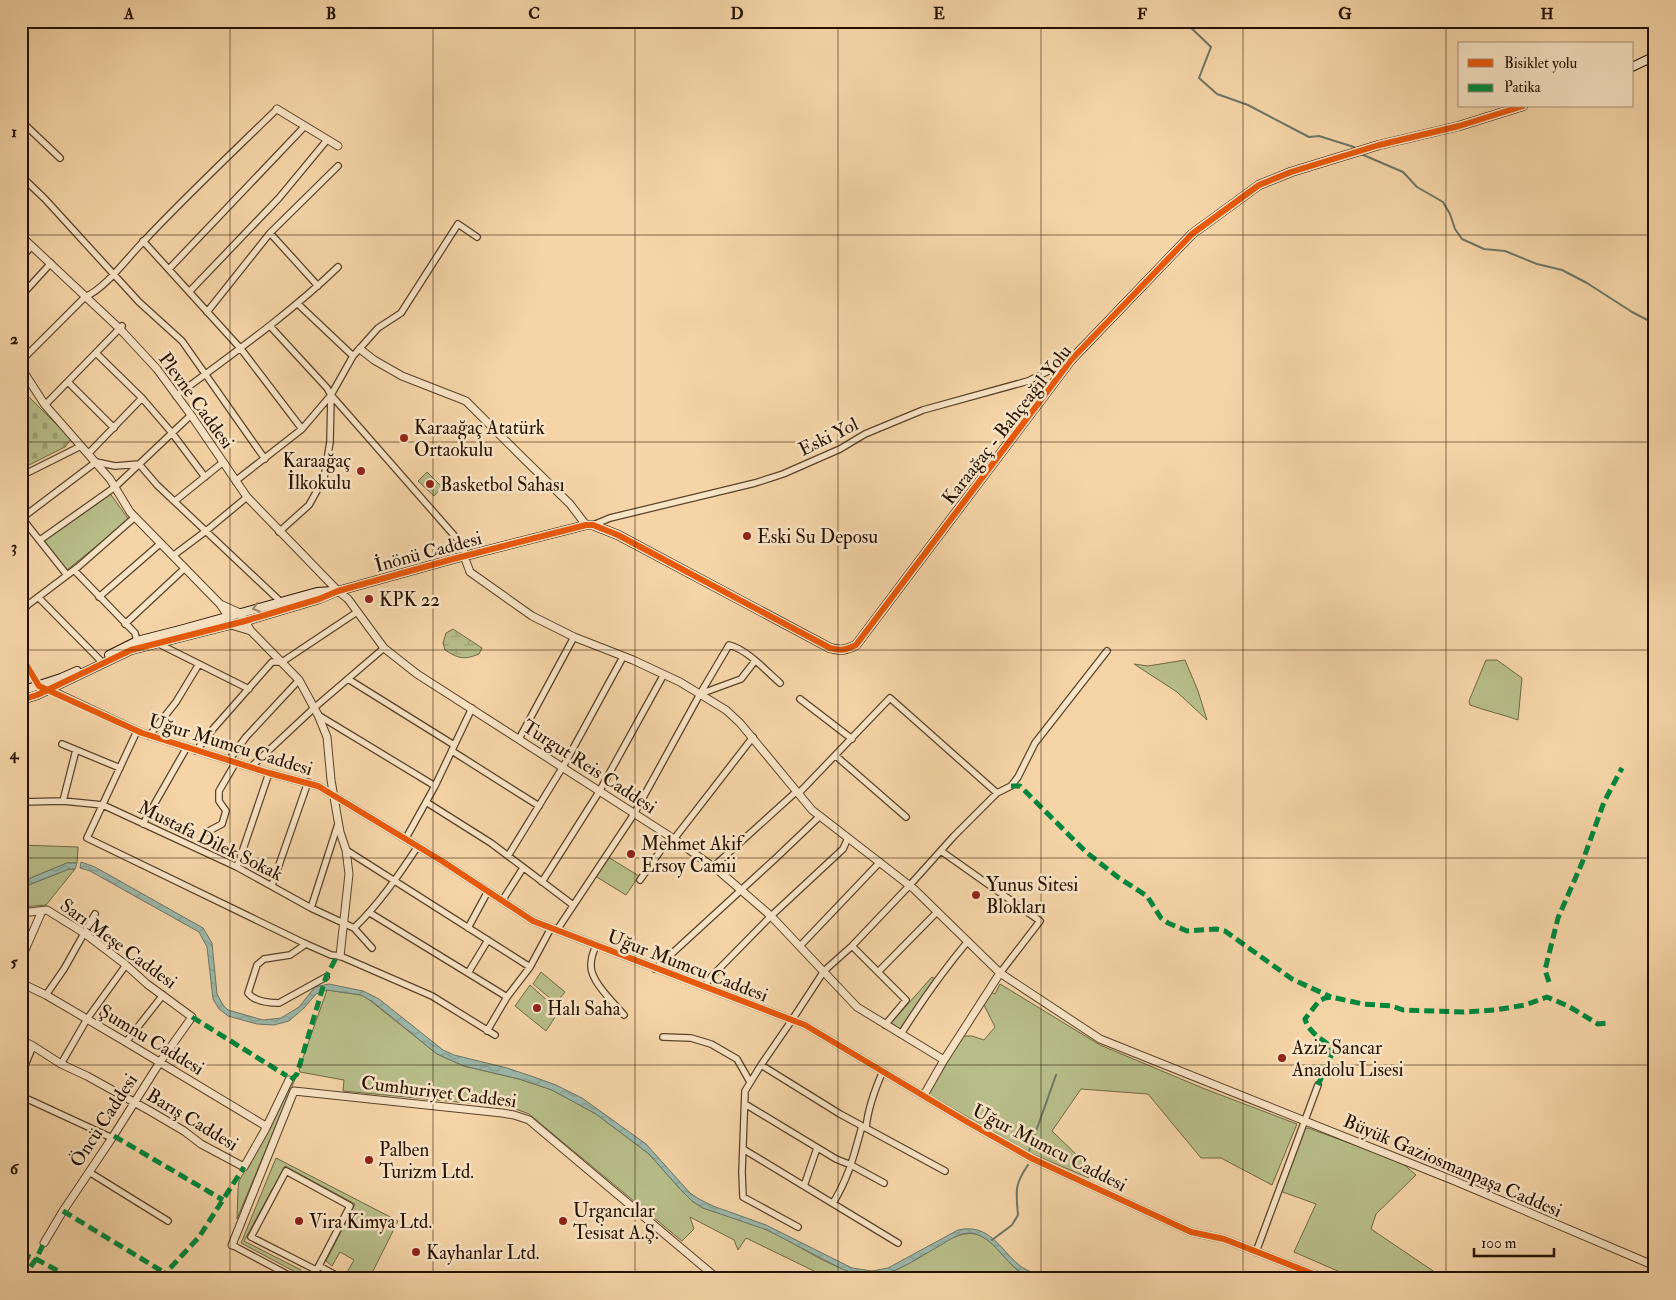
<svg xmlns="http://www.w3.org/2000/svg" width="1676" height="1300" font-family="'IM FELL Double Pica',serif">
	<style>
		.green { fill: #b8be8a; stroke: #6e6845 }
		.wetland { fill: url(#wetland-marsh); stroke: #6e6845 }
		.cemetery { fill: url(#cemetery-stones); stroke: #6e6845 }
		.water { fill: url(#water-waves); stroke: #6c7667 }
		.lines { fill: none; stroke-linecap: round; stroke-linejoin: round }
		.stream { stroke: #6c7667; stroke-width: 2 }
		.minor-casing { stroke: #59432a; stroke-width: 8 }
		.tertiary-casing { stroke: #59432a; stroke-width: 9 }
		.secondary-casing { stroke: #251200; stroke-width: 10 }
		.minor { stroke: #f8e4c6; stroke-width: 5.5 }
		.tertiary { stroke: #f8e4c6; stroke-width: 7 }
		.secondary { stroke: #f8e4c6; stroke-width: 8 }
		.quiet { stroke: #00873e; stroke-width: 5; stroke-dasharray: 10 5; stroke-linecap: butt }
		.cycleway-casing { stroke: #f8e4c6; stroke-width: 9 }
		.cycleway { stroke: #e8590c; stroke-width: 6 }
		.oneway { stroke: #99866d }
		.grid { fill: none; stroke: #251200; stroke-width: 1; stroke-opacity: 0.55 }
		.poi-dot { fill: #8f2418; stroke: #f8e4c6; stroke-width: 2 }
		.labels { text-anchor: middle; stroke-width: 5; stroke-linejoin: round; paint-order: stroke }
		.street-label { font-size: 19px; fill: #251200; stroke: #f8e4c6 }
		.poi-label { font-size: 19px; fill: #251200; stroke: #f8e4c6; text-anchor: start }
		.neatline { fill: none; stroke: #251200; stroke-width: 2 }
		.grid-label { font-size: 16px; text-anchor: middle; font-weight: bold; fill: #251200 }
	</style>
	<defs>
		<pattern id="wetland-marsh" width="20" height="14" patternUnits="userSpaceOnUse" patternTransform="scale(1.25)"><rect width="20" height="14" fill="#b8be8a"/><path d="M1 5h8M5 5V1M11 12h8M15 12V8" fill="none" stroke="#9ea275"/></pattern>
		<pattern id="cemetery-stones" width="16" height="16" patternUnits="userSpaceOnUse" patternTransform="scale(1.25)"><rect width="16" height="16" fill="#b8be8a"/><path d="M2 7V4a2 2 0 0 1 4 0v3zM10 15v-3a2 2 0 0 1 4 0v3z" fill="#9ea275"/></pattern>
		<pattern id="water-waves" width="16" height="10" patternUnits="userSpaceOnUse" patternTransform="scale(1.25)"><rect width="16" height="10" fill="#9cb8ab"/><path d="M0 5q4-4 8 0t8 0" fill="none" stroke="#869d91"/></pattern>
	</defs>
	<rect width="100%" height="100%" fill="#f5d5a8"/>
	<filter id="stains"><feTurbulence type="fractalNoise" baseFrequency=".004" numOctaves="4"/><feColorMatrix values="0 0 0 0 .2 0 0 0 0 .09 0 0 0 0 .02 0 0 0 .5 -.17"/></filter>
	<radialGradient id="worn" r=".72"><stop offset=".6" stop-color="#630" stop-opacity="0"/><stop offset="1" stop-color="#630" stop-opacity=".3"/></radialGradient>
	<path class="green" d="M427,472L442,487L434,496L418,481Z
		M109,492L129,520L67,570L44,543V539Z
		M1185,660L1198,691L1207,720L1177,692L1134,664L1148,666Z
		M1486,660H1497L1522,678L1518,720C1502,714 1486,711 1470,705L1469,701Z
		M21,845L78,847L77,863H67L21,882Z
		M608,857L639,876L626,895L595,876Z
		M69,869H75L46,905L21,907V888Z
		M541,972L565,992L556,1003L533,984Z
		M932,977L935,979L900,1029L891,1023Z
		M1000,984L1100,1045L1205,1089L1297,1124L1272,1185L1221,1158H1201L1148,1094L1081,1089L1052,1131L1083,1161L1089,1178L1030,1153L928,1094L963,1036H972L984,1040L995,1027L983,1003L991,992L995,994Z
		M530,985L559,1011L546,1031L515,1006Z
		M327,990L361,995L367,998L437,1054L464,1066L519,1079L552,1090L596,1114L649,1154L681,1190L692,1201L703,1208C724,1215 747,1221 768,1230C800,1245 832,1271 868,1275C905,1280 946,1227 976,1234C992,1238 1003,1258 1016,1269C1022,1274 1028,1276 1036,1279H811L814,1271L746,1238L738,1250L734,1240L690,1217L694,1229L682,1241L529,1114L510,1107L343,1091L344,1080L300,1072L299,1069Z
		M296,1077L237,1219L238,1189L239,1181L273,1122L289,1084Z
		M1308,1128L1401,1162L1416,1175L1376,1214L1371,1229L1445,1279H1356L1294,1252L1316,1204L1280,1191L1303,1129Z
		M276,1158L398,1221L369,1279H346L349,1275L346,1274L354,1260L340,1252L332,1266L326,1261L355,1204L285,1166L244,1241L301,1270V1275L241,1243Z"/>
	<path class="wetland" d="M453,629L482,648L479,654C464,660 459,659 445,650L443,643L446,633Z"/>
	<path class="cemetery" d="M21,389L71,439L65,447L25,467L21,464Z"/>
	<path class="water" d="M81,862L95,867L203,928L212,943L217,994L223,1005L228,1010L263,1020L281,1018L299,1007L315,987L329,984L363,991L379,999L443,1050L454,1055L507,1068L531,1076L556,1085L582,1098L646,1144L690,1193L699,1199L713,1206L766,1225L852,1268L872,1271L888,1268L958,1230C989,1223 999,1248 1019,1265C1029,1273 1041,1275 1052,1279C1043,1279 1035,1279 1026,1275C1005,1266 994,1234 969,1233C959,1233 949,1240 941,1245C905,1265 885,1285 842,1269L767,1230L703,1208L692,1201L681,1190L649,1154L596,1114L552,1090L519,1079L464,1066L437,1054L373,1002L361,995L327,990L316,994L304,1008L289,1021L274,1025L257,1024L228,1016L219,1009L213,999L207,947L199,932L90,871L80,868Z
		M67,863H77L75,869H69L21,888V882Z"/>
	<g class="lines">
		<path class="stream" d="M1184,21L1211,47L1199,78L1217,94L1248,105L1309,137L1319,136L1354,147
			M1361,154L1403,172L1417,187L1443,202L1450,214L1455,229L1462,239L1484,249L1505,251L1537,264L1562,270L1587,283L1632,312L1655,324
			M1029,1151L1056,1075
			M992,1240L1012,1225L1018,1215C1016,1192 1014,1185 1028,1165"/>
		<defs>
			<path id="minor" d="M21,121L60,158
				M21,176L45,199L139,302L182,341L265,459
				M270,233L318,286
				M143,241L241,349L302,429
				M21,258L32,246
				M169,269L305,126
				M190,291L279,198L327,140
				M21,296L51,263
				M298,304L353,356
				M207,312L270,233L338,166
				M270,326L327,388L331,395L330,442L324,478L309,505L279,532
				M96,353L142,398L172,433L205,477
				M21,361L85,297C106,288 127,258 143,242C186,196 232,153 277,109
				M68,382L114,428
				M331,395L459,541L467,556
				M176,396C231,355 288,315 338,267
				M45,405L122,326
				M88,454L142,398
				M21,476L81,446
				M236,482L238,479L302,429L331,395L353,356L378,328L401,313L458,224L477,237
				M175,501L222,463
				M21,517L67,575
				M22,518L96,462L115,466L139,464L157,485L281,602
				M593,525L610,518L755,483L783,474L840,449L865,434L923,410L1028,381L1069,361
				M40,540L115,487L191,415
				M174,555L206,531L247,497
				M74,570L135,633L137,641
				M38,597L100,660
				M99,597L161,543
				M21,598L27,606
				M21,610L78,567L135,517
				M125,624L185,568
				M157,643L249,689
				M21,656L39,686
				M348,679L454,745
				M700,694L741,679L755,661
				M800,699L852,739
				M318,715L435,786
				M137,731L87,838L306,944L331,955L340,956L432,996L495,1035
				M149,736L176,702L199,664
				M519,739L574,637
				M62,744L120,768
				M196,751L213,729L272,662H282L357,612
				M452,751L539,806
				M836,756L906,817
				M229,760L246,737L299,680
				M251,767L314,708L384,648
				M799,793L890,698L997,793
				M63,801L76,750
				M21,802L63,801L103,805L237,867L311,908L354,928L372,948
				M426,802L491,843L573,905
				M143,824L187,747
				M207,832L222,824L226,811L219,801V791L236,762
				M406,838L435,786L472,708
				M674,839L753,737
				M346,850L530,967
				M941,851L1040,921L1000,973
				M508,856L564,765L623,657
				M237,867L269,773
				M713,867L797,791
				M640,880L670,837
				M542,882L599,792L663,676
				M272,885L308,782
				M502,901L523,868
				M311,908L338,824
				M370,913L468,973
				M354,928C379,904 399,875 418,846
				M468,928L488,891
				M557,930L634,814L700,694L729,645C748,650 765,670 780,683
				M488,940L468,973L507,997
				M306,944L290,955L264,959L257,965L248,993C255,1002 268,1003 279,1003L326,977
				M596,946C593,952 591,959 591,965C590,981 614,1003 624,1015
				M800,946L880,862
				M852,946L906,1000L885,1025
				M655,969L776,858L820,816
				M878,972L937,912
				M704,987L711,977L771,916L843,849L848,838
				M46,995L64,969L95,914
				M487,1031L507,997L530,967L551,928
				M901,1034C921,1002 943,971 968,941
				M663,1037L691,1038L711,1044L737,1059L750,1082
				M126,1042L163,995
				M61,1064L87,1019L126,965
				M761,1065L840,1114L945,1171
				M21,1075L33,1046
				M21,1096L112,1138
				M745,1104L836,1159L851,1165L884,1183
				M866,1128C868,1108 875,1089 883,1071
				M743,1149L898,1243
				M89,1172L168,1221
				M804,1186L817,1148
				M833,1203C849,1177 854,1155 862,1126
				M798,1227L743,1197L742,1172L745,1091L761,1065L792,1020L824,971L852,946L909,886L954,836L997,793L1011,786L1018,777L1035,743L1107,651
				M232,1245L296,1279
				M1256,1252L1318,1085
				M319,1266L343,1279
				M312,1279L350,1206L286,1171L251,1237L316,1270"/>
			<path id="tertiary" d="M277,109L338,146
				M21,236L120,329L157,369L191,415L247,497L338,591L348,599L384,648L417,674L674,839L719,871L771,916L857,1007L944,1060
				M360,349L374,360L402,376L466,401L522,457L570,504L586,525
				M21,368L45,405L110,479L130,512L220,604
				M464,556L470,572L532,616L574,637L633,660L680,682L726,710L740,723L812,810L914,889L1000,973L1100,1039L1455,1181L1655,1266
				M220,604L240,613L251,631L231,625L228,616Z
				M251,631L299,680L318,715L327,737L331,780L340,832L346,850L349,874L340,956
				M46,688L142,733L269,773L318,786L442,861L533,921L805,1025L969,1123L1031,1158L1191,1232L1224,1239L1326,1279
				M21,913L47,910L84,933L126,965L147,984L192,1017L160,1062L112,1138L63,1211L44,1243
				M21,959L42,911
				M21,983L46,995L126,1042L264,1125
				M21,1040L33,1046L61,1064L87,1076L150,1111L184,1131L201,1144L244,1167L265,1130L289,1080
				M924,1095L944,1060L1000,973
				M21,1197L23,1198
				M232,1245L294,1091L502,1113L514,1115L529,1120L718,1279"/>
			<path id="secondary" d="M1632,67L1655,56
				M109,655L137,641L180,630L317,592L333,591
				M21,691L61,678L77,671
				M21,700L37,695L131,650L245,621L319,599L338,591L453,559L586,525H593L618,535L830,648C841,651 846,650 856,645L1071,360L1192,234L1259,185L1291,172L1379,145L1459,126L1523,106"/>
		</defs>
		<use href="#minor" class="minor-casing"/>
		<use href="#tertiary" class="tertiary-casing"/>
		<use href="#secondary" class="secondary-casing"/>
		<use href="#minor" class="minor"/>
		<use href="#tertiary" class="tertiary"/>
		<use href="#secondary" class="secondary"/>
		<path class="quiet" d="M1011,786H1020L1086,852L1119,878L1147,896L1161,918L1168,923L1187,931L1216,929L1225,931L1292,979L1331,997
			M1549,982L1545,970L1558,918L1582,863L1604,802L1622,768
			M192,1017L287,1076
			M291,1080L297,1074L326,977L337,956
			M1318,1085L1331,1056V1047C1321,1038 1309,1033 1305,1019L1319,1001L1325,998L1331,997L1363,1004L1392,1006L1403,1010L1464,1012L1495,1010L1525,1005L1547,997L1568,1006L1598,1024L1609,1023
			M114,1136L223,1200
			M63,1211L165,1273
			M21,1254L36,1259L73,1279
			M22,1279L36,1259L44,1243
			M160,1279L199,1237L244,1167"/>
		<defs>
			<path id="cycleway" d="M21,656L39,686L142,733L269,773L318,786L442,861L533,921L805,1025L969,1123L1031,1158L1191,1232L1224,1239L1326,1279
				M21,700L37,695L131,650L245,621L319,599L338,591L453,559L586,525H593L618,535L830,648C841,651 846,650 856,645L1071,360L1192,234L1259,185L1291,172L1379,145L1459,126L1523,106"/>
		</defs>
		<use href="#cycleway" class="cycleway-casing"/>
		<use href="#cycleway" class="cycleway"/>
	</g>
	<defs><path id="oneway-chevron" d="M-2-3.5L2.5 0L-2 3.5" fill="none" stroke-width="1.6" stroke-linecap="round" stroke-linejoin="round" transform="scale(1.25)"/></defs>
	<use class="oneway" href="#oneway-chevron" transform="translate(256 608) rotate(164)"/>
	<path class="grid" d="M230,21V1279M433,21V1279M635,21V1279M838,21V1279M1041,21V1279M1243,21V1279M1446,21V1279M21,235H1655M21,442H1655M21,650H1655M21,858H1655M21,1065H1655"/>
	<g class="poi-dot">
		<circle cx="404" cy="438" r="5"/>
		<circle cx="361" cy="471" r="5"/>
		<circle cx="430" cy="484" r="5"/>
		<circle cx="747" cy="536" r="5"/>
		<circle cx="369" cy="599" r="5"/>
		<circle cx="631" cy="854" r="5"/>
		<circle cx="976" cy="895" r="5"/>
		<circle cx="537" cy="1008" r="5"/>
		<circle cx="1282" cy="1058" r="5"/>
		<circle cx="369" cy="1160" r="5"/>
		<circle cx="299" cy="1221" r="5"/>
		<circle cx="563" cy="1221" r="5"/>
		<circle cx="416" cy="1252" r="5"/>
	</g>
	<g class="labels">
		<g class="street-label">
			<text transform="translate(197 400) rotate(54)" y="7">Plevne Caddesi</text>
			<text transform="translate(1006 424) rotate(-52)" y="7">Karaağaç - Bahçeağıl Yolu</text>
			<text transform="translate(828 436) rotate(-26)" y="7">Eski Yol</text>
			<text transform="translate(428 551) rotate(-15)" y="7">İnönü Caddesi</text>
			<text transform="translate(231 744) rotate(17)" y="7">Uğur Mumcu Caddesi</text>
			<text transform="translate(590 766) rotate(33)" y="7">Turgut Reis Caddesi</text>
			<text transform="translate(211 840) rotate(26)" y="7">Mustafa Dilek Sokak</text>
			<text transform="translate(119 943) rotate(36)" y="7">Sarı Meşe Caddesi</text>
			<text transform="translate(688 965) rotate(21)" y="7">Uğur Mumcu Caddesi</text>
			<text transform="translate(152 1039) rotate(31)" y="7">Şumnu Caddesi</text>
			<text transform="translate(439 1091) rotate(7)" y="7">Cumhuriyet Caddesi</text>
			<text transform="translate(193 1119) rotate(31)" y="7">Barış Caddesi</text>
			<text transform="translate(103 1120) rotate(-57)" y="7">Öncü Caddesi</text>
			<text transform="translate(1050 1147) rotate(27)" y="7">Uğur Mumcu Caddesi</text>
			<text transform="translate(1453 1165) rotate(23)" y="7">Büyük Gaziosmanpaşa Caddesi</text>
		</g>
		<g class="poi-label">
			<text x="414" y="434">Karaağaç Atatürk<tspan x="414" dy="22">Ortaokulu</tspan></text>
			<text x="351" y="467" text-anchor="end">Karaağaç<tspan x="351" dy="22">İlkokulu</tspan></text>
			<text x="440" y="491">Basketbol Sahası</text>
			<text x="757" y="543">Eski Su Deposu</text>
			<text x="379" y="606">KPK 22</text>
			<text x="641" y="850">Mehmet Akif<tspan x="641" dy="22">Ersoy Camii</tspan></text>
			<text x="986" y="891">Yunus Sitesi<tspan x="986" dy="22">Blokları</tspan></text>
			<text x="547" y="1015">Halı Saha</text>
			<text x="1292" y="1054">Aziz Sancar<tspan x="1292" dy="22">Anadolu Lisesi</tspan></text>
			<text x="379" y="1156">Palben<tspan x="379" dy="22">Turizm Ltd.</tspan></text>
			<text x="573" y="1217">Urgancılar<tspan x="573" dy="22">Tesisat A.Ş.</tspan></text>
			<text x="309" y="1228">Vira Kimya Ltd.</text>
			<text x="426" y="1259">Kayhanlar Ltd.</text>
		</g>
	</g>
	<rect width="1676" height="1300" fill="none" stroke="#f5d5a8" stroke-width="55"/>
	<rect x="1458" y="42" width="175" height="65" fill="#f8e4c6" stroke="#a49077"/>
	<rect x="1468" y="59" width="25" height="8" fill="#e8590c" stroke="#a49077"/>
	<text x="1504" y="68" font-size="15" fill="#251200">Bisiklet yolu</text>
	<rect x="1468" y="84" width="25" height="8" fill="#00873e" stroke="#a49077"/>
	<text x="1504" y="92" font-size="15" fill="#251200">Patika</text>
	<path d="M1474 1248v8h80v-8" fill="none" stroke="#251200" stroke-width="2.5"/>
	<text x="1481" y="1248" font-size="15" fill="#251200" stroke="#f8e4c6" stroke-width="4" paint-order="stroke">100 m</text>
	<rect x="28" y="28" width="1620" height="1244" class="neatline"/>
	<g class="grid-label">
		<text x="129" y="19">A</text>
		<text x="331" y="19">B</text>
		<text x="534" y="19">C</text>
		<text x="737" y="19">D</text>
		<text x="939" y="19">E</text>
		<text x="1142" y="19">F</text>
		<text x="1345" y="19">G</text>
		<text x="1547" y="19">H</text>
		<text x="14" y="137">1</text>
		<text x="14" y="344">2</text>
		<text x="14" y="552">3</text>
		<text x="14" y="759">4</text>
		<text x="14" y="967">5</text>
		<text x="14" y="1174">6</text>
	</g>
	<rect width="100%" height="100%" filter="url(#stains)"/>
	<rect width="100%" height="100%" fill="url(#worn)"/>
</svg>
